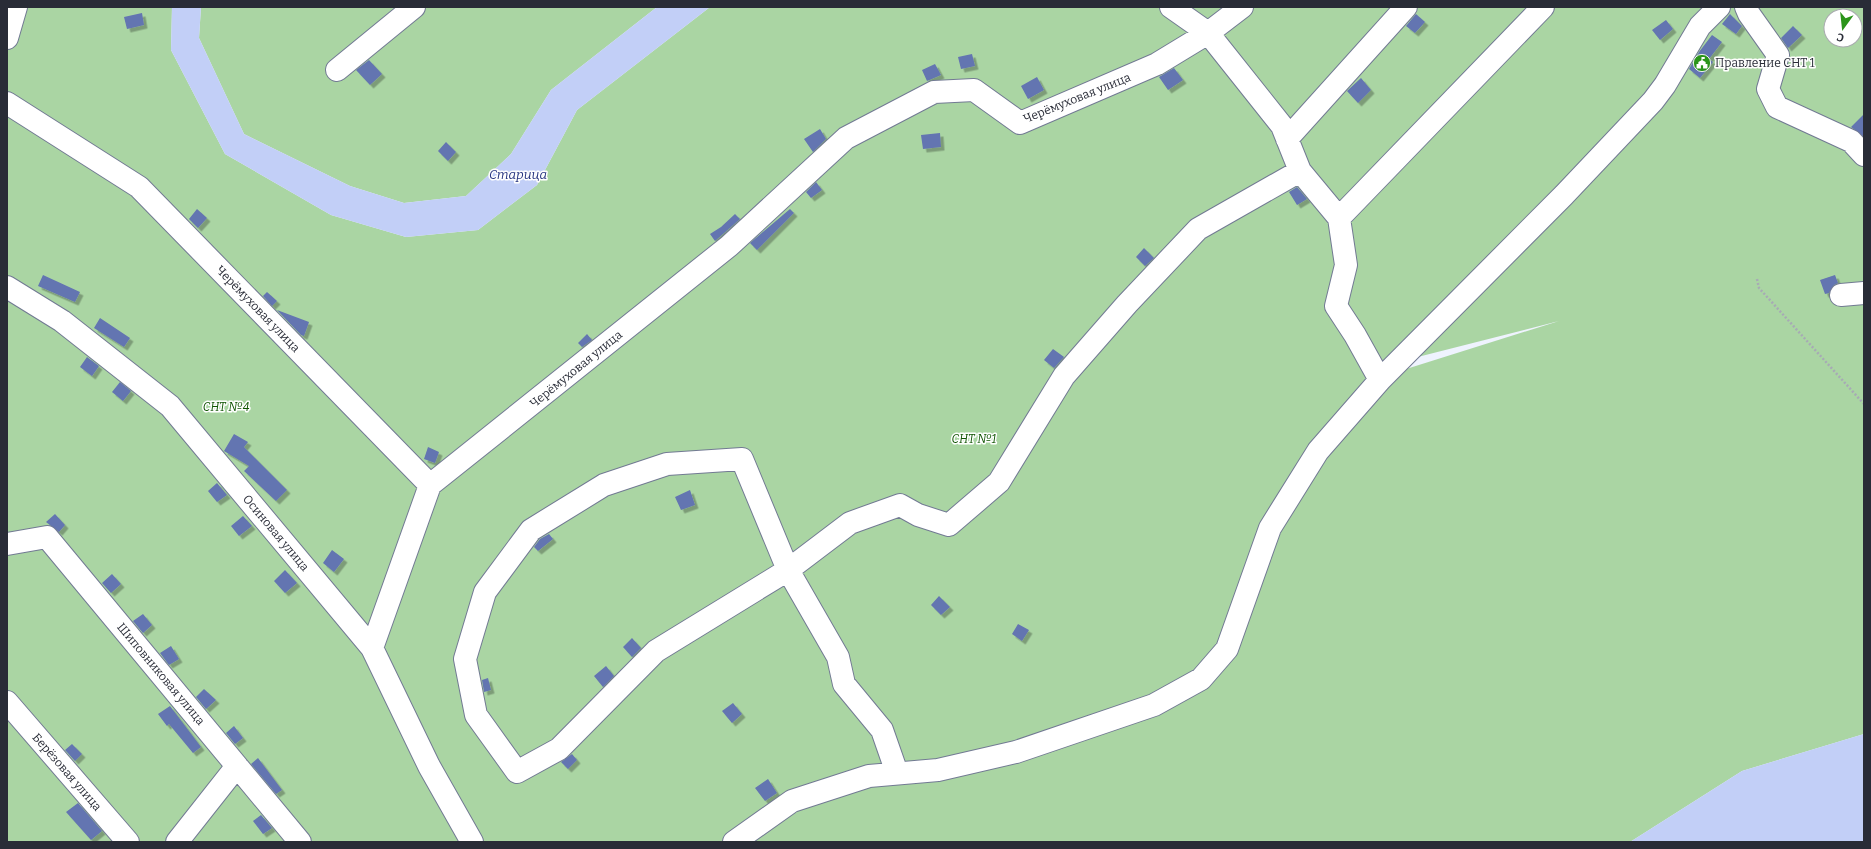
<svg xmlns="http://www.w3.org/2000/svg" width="1871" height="849" font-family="Bitter,serif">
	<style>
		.green { fill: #aad5a3; fill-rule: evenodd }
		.water { fill: #c2cff7 }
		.building { fill: #6374b1; filter: url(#shadow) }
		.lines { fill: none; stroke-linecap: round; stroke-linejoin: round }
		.minor-casing { stroke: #727a93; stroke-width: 24 }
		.path { stroke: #a7aab5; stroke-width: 2.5; stroke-dasharray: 2 2; stroke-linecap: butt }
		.minor { stroke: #fff; stroke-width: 22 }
		.labels { text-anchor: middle; stroke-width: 3; stroke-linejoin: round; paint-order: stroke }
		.poi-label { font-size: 12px; fill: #292c37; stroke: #fff; text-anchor: start }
		.street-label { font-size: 12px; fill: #292c37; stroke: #fff }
		.park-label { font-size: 12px; font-style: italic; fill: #0f5402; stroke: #fff }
		.water-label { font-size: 13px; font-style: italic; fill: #293782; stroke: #fff }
	</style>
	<defs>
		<filter id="shadow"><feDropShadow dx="3.5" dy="3.5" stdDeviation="0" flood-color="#0004"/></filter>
	</defs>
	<rect width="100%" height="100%" fill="#eff3fe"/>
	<path class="green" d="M7,7H172L171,50L225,154L331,215L406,237L478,230L537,185L577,110L710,7H1864V734L1742,771L1630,842H7ZM1831,16H1855V40H1831ZM1559,321L1403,370L1389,382L1324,457L1279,531L1231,657L1198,691L1156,714L1022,750L1153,702L1191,680L1227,649L1270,528L1317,447L1398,362Z
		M201,7H657L551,90L511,154L466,196L404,203L350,186L244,134L199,38Z"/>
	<path class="water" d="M172,7H201L199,38L244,134L350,186L404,203L466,196L511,154L551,90L657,7H710L577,110L537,185L478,230L406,237L331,215L225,154L171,50Z
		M1864,734V842H1630L1742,771Z"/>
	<path class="building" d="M142,13L144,25L127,29L124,17Z
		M1416,14L1425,22L1415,33L1406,26Z
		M1730,14L1742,26L1736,34L1722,24Z
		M1666,20L1673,29L1660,40L1652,30Z
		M1793,26L1802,35L1788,48L1781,38Z
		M1712,35L1722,42L1709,59L1713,62L1700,78L1689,69L1699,52Z
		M972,54L975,66L961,69L958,57Z
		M369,60L382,74L370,85L356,70Z
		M935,64L941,75L927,81L922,70Z
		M1174,68L1183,80L1168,90L1159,77Z
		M1037,77L1044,90L1028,99L1021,86Z
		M1361,78L1371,90L1358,103L1347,91Z
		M1864,114V137L1851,127Z
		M820,129L826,139L813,152L804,139Z
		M940,133L941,147L923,149L921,135Z
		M446,142L456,152L448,161L438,151Z
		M816,182L822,190L811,198L806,192Z
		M1297,187L1307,199L1297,205L1289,192Z
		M197,209L207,218L198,228L189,219Z
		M790,209L794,213L757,250L750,243Z
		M735,214L740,219L715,241L710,234L721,227Z
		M1144,248L1154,258L1145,266L1136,257Z
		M43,275L80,292L75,302L38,286Z
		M1835,275L1838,283L1834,285L1829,293L1825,294L1820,280Z
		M267,292L277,301L272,306L263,296Z
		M277,310L309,322L304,336L301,335Z
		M100,318L130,338L124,347L94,328Z
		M587,334L592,340L582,347L578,343Z
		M1053,349L1064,357L1054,368L1044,360Z
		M87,357L99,366L92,376L80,367Z
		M120,382L131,391L123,401L112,392Z
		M234,434L248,442L244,447L287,490L276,501L244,471L249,466L224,451Z
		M428,447L439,452L435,463L424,459Z
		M217,483L227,495L217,502L208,491Z
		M690,490L695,505L681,510L675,497Z
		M55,514L65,525L59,532L46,522Z
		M243,516L252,526L239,536L231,526Z
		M549,534L553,539L538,551L534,547L540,539Z
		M332,550L344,559L334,572L323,563Z
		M285,570L297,583L285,593L274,581Z
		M112,574L121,584L111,593L102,583Z
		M939,596L950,607L941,615L931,605Z
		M143,614L152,625L143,633L133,621Z
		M1018,624L1029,630L1022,641L1012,634Z
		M632,638L641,648L632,657L623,647Z
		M171,646L179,659L169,665L160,653Z
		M606,666L614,676L603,687L594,676Z
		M488,678L491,690L484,692L482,680Z
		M204,689L216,700L206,709L196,697Z
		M733,703L742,714L732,723L722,711Z
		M170,706L201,747L193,753L169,724L167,726L158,714Z
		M234,726L243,738L235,744L226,733Z
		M72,744L82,754L75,761L65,750Z
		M572,754L577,760L568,769L561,762Z
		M258,758L282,790L276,794L251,764Z
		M768,779L777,793L765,801L755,788Z
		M78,803L102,831L91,840L66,812Z
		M261,815L272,828L263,834L253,821Z"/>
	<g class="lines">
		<defs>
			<path id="minor" d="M1171,7L1208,33L1282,126L1300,171L1339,218L1346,265L1336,306L1355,335L1380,380
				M1746,7L1749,14L1778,55L1768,89L1777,107L1851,141L1864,155
				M7,38L16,7
				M337,70L414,7
				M7,103L139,187L430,485L729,246L846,138L934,92L974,90L1020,123L1157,64L1208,33L1242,7
				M1287,139L1406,7
				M1339,218L1543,7
				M7,287L62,321L170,406L372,648L429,766L472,842
				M1841,295L1864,293
				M7,544L47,537L300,842
				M372,648L430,485
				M7,702L128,842
				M897,773L882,730L844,684L838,657L788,570L742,459L667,464L604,485L531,530L485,592L465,659L476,715L517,772L559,749L656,651L788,570L850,523L900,505L918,515L949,525L999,482L1064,376L1127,304L1198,229L1300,171
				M177,842L237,766
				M734,842L792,801L869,776L938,770L1016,752L1154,705L1201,679L1227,649L1270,528L1318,451L1380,380L1564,195L1653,101L1665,85L1700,26L1719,7"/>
		</defs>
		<use href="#minor" class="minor-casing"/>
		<path class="path" d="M1757,279L1759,288L1864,404"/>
		<use href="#minor" class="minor"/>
	</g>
	<defs>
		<symbol id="civic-disc" viewBox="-11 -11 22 22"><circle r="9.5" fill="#2b941a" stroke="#fff"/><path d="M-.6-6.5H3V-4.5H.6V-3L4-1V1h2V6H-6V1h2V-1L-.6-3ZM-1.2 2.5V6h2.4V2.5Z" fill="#fff"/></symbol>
	</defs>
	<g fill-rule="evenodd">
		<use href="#civic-disc" x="1692" y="53" width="20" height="20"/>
	</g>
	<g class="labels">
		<g class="poi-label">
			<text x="1715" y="67">Правление СНТ 1</text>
		</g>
		<g class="street-label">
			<text transform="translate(1077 98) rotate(-22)" y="4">Черёмуховая улица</text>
			<text transform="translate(258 309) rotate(46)" y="4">Черёмуховая улица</text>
			<text transform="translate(576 369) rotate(-39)" y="4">Черёмуховая улица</text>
			<text transform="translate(276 533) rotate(50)" y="4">Осиновая улица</text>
			<text transform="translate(161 674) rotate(50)" y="4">Шиповниковая улица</text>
			<text transform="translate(67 772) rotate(49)" y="4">Берёзовая улица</text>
		</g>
		<g class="park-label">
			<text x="226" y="411">СНТ №4</text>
			<text x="974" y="443">СНТ №1</text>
		</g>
		<g class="water-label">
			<text x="518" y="179">Старица</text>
		</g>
	</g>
	<rect width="1871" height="849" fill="none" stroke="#292c37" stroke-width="16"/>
	<g transform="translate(1843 28) rotate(195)"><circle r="19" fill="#ffffff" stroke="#a9abaf"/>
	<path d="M0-3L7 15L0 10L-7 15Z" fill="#2b941a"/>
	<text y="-6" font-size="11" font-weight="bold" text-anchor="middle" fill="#292c37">С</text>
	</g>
</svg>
